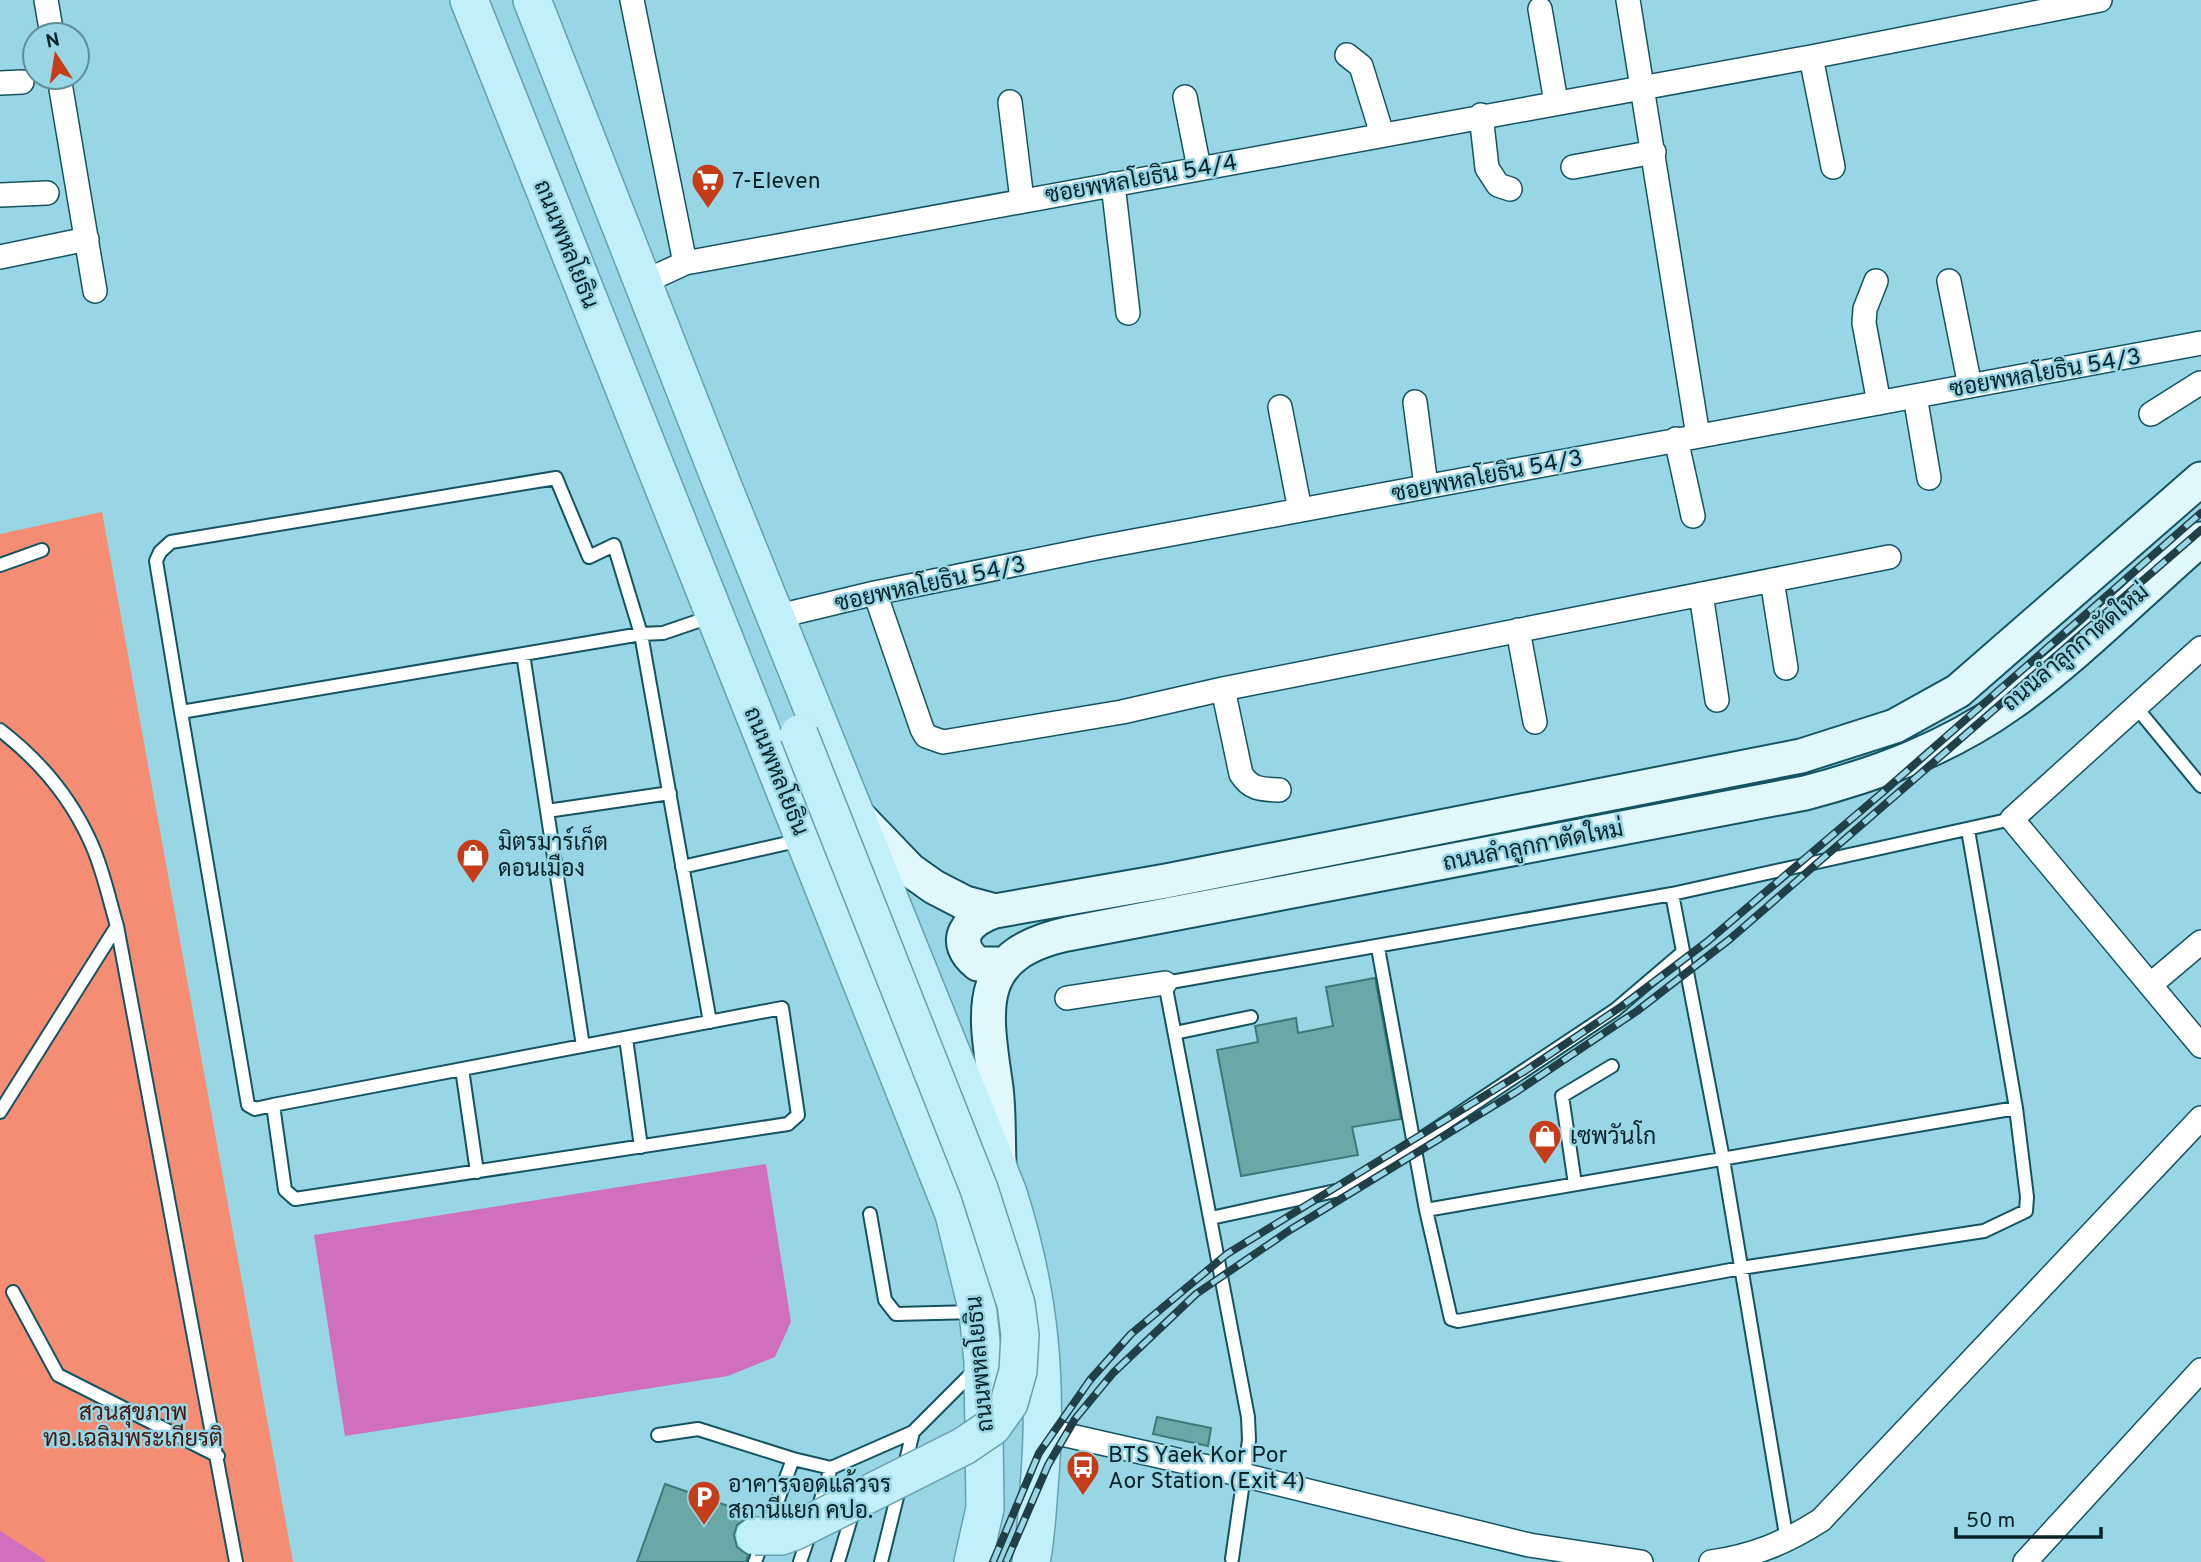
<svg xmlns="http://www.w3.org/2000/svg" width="2201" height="1562" font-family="Overpass,Sarabun,sans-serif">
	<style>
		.green { fill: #f58d74 }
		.water { fill: #d06fbd }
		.building { fill: #69a8a7; stroke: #3b7a79; stroke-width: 2 }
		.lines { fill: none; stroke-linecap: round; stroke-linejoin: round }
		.lane-casing { stroke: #145461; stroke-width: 16 }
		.street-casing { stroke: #145461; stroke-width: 26 }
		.secondary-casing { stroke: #145461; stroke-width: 37 }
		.primary-casing { stroke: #66a0ae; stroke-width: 40 }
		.lane { stroke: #fff; stroke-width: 12 }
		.street { stroke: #fff; stroke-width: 23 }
		.secondary { stroke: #e0f7fc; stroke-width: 33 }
		.primary { stroke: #c1effa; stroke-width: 37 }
		.rail-casing { stroke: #203f46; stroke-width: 8 }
		.rail { stroke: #99d6e5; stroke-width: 5; stroke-dasharray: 16; stroke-linecap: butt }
		.primary-bridge-casing { stroke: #66a0ae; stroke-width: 40; stroke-linecap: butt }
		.primary-bridge { stroke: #c1effa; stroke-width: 37 }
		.labels { text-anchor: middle; stroke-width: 5; stroke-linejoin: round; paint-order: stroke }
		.street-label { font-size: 23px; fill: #092228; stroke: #99d6e5 }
		.poi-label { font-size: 23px; fill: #092228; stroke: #99d6e5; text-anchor: start }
		.park-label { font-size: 23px; fill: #47190e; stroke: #99d6e5 }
	</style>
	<rect width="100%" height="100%" fill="#99d6e5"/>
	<path class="green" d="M102,512L293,1562H0V534Z"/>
	<path class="water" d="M766,1164L791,1322L775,1357L728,1376L345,1436L314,1235Z
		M0,1531L44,1559L45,1562H0Z"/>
	<path class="building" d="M1375,978L1401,1119L1352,1127L1358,1155L1241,1176L1217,1050L1258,1042L1255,1026L1296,1018L1298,1033L1333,1026L1326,987Z
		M1157,1417L1211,1428L1208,1446L1153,1434Z
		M665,1484L754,1515L737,1525L734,1535L737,1547L748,1555L746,1562H637Z"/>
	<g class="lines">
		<defs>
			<path id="lane" d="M0,565L42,550
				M523,654L583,1046
				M2136,707L2201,786
				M181,712L156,561L160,552L171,542L556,478L589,557L614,545L641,634L710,1022
				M0,730C39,760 71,798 91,843C103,869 109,899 117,926L236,1562
				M547,811L670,793
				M682,867L801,840
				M1672,894L1723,1159L1787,1541
				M1378,948L1426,1210L1451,1319L1458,1321L1741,1268L1984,1231L2026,1211L2027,1197L2016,1108L1968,830
				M1175,1033L1251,1017
				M626,1038L641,1147
				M462,1069L477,1172
				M273,1105L285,1190L295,1199L788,1124L798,1115L782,1008L273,1105L255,1109L248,1105L181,712L641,634L663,633L713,616
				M0,1112L117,926
				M1575,1184L1562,1096L1612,1066
				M1426,1210L2016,1108
				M870,1214L885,1300L896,1314L975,1312
				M1211,1218L1340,1190L1364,1177L1615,1010L1683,952
				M13,1292L58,1375L218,1456
				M658,1435L698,1429L793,1459
				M817,1512L831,1468
				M1232,1559L1249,1440L1248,1417L1165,983L1672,894L2012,819
				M755,1562L793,1459L831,1468L913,1432L977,1368
				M800,1562L810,1532
				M838,1562L854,1508
				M881,1562L913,1432"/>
			<path id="street" d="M46,0L52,35
				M632,0L685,263
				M1628,0L1698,436
				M1540,9L1556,102
				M1347,55L1361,66L1382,134
				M1811,57L1833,167
				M59,77L95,291
				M0,83L22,82
				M1185,97L1199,168
				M1010,102L1022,200
				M1481,115L1487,168L1498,185L1510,189
				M1573,167L1654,152
				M1113,184L1128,313
				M0,195L47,193
				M0,257L87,239
				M1876,281L1865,309L1864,323L1879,403
				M1949,281L1970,386
				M644,282L685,263L1811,57L2100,0
				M1915,396L1929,478
				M1415,402L1426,486
				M1280,407L1300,510
				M2151,414L2200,383
				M1676,439L1693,516
				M1772,580L1786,668
				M875,593L922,729L926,736L943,742L1122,712L1223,689L1889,557
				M1701,594L1717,700
				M775,617L875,593L1096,548L2201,343
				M1518,630L1535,722
				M2201,648L2012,819L2201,1046
				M1223,689L1241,774C1251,790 1262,789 1279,790
				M2150,985L2201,942
				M1067,998L1165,983
				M1044,1430L1243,1475L1529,1545L1641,1562
				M1711,1562C1753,1556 1785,1543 1821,1520L2201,1118
				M2025,1562L2201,1370"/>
			<path id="secondary" d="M859,817L910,870L934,887L965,903L995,911L1166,881L1801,756L1895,726L1958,691L2201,479
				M995,911C968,919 949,941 978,964H1006
				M999,1163C998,1138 999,1112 996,1088C985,1010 972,955 1067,934L1805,793C1878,774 1948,748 2010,704C2075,658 2140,592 2201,539"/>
			<path id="primary" d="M469,0L954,1214L978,1312L983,1361L985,1508L973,1562
				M532,0L720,479L1008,1193C1040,1294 1048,1382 1039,1488C1037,1512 1036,1538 1031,1562"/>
		</defs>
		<use href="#lane" class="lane-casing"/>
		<use href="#street" class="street-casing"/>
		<use href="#secondary" class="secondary-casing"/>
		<use href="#primary" class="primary-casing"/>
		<use href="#lane" class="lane"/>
		<use href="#street" class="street"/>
		<use href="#secondary" class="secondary"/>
		<use href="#primary" class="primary"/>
		<defs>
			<path id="rail" d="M993,1562L1039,1453L1090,1380L1131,1334L1227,1254L1525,1071L1622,1006L1708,941L1883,792L2201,513
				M1006,1562L1048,1465L1075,1419L1113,1373L1196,1294L1290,1230L1516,1092L1637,1011L1730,939L2201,530"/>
		</defs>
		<use href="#rail" class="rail-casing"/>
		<use href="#rail" class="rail"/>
		<defs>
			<path id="primary-bridge" d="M755,1536H781L795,1531L964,1446L992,1427L1009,1403L1018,1371L1020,1335L1016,1304L979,1189L799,734"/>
		</defs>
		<use href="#primary-bridge" class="primary-bridge-casing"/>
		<use href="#primary-bridge" class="primary-bridge"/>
	</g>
	<defs>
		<symbol id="supermarket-pin" viewBox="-11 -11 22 30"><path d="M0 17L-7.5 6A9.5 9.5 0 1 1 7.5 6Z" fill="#c53c19" stroke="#99d6e5"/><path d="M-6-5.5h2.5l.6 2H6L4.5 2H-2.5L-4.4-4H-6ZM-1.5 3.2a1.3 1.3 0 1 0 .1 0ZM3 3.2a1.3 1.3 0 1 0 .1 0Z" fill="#fff"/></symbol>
		<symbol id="shop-pin" viewBox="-11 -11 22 30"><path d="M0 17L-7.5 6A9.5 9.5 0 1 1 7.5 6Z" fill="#c53c19" stroke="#99d6e5"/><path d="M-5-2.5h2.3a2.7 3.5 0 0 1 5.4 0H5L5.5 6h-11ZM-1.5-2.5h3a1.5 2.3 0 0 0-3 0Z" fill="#fff"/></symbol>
		<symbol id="bus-pin" viewBox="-11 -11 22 30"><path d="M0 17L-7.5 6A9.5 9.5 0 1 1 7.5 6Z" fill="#c53c19" stroke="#99d6e5"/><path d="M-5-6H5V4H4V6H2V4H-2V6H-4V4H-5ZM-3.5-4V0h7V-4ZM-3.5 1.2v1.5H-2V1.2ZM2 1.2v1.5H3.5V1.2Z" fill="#fff"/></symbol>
		<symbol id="parking-pin" viewBox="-11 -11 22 30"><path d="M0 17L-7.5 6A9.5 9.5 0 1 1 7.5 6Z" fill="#c53c19" stroke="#99d6e5"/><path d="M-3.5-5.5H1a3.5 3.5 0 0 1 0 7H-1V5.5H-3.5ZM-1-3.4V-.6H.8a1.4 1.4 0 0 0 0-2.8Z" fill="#fff"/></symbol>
	</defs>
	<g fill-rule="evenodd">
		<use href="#supermarket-pin" x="689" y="161" width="38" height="52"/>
		<use href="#shop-pin" x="454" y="836" width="38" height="52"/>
		<use href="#shop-pin" x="1526" y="1117" width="38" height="52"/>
		<use href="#bus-pin" x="1064" y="1448" width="38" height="52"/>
		<use href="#parking-pin" x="685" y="1478" width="38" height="52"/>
	</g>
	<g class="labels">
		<g class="street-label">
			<text transform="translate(1141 178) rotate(-10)" y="8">ซอยพหลโยธิน 54/4</text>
			<text transform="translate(567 244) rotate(68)" y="8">ถนนพหลโยธิน</text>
			<text transform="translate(2045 372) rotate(-10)" y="8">ซอยพหลโยธิน 54/3</text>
			<text transform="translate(1487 475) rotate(-11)" y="8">ซอยพหลโยธิน 54/3</text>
			<text transform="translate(930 583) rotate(-12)" y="8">ซอยพหลโยธิน 54/3</text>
			<text transform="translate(2075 647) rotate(-40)" y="8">ถนนลำลูกกาตัดใหม่</text>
			<text transform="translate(777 771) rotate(68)" y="8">ถนนพหลโยธิน</text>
			<text transform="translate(1533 845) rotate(-11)" y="8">ถนนลำลูกกาตัดใหม่</text>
			<text transform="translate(979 1364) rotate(-95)" y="8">ถนนพหลโยธิน</text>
		</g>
		<g class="poi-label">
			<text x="732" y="188">7-Eleven</text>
			<text x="498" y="850">มิตรมาร์เก็ต<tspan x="498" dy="26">ดอนเมือง</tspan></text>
			<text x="1570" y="1144">เซพวันโก</text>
			<text x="1108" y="1462">BTS Yaek Kor Por<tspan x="1108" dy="26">Aor Station (Exit 4)</tspan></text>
			<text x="728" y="1492">อาคารจอดแล้วจร<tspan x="728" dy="26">สถานีแยก คปอ.</tspan></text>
		</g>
		<g class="park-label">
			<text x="133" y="1420">สวนสุขภาพ<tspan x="133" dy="26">ทอ.เฉลิมพระเกียรติ</tspan></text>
		</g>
	</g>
	<g transform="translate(56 56) rotate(348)"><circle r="33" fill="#99d6e5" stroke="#5f8e99" stroke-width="2"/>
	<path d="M0-5L12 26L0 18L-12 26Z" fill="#c53c19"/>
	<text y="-10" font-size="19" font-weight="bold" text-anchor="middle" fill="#092228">N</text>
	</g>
	<path d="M1956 1527v10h145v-10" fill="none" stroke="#092228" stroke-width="3.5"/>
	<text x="1966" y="1527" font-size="21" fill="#092228" stroke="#99d6e5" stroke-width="5" paint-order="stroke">50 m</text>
</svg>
